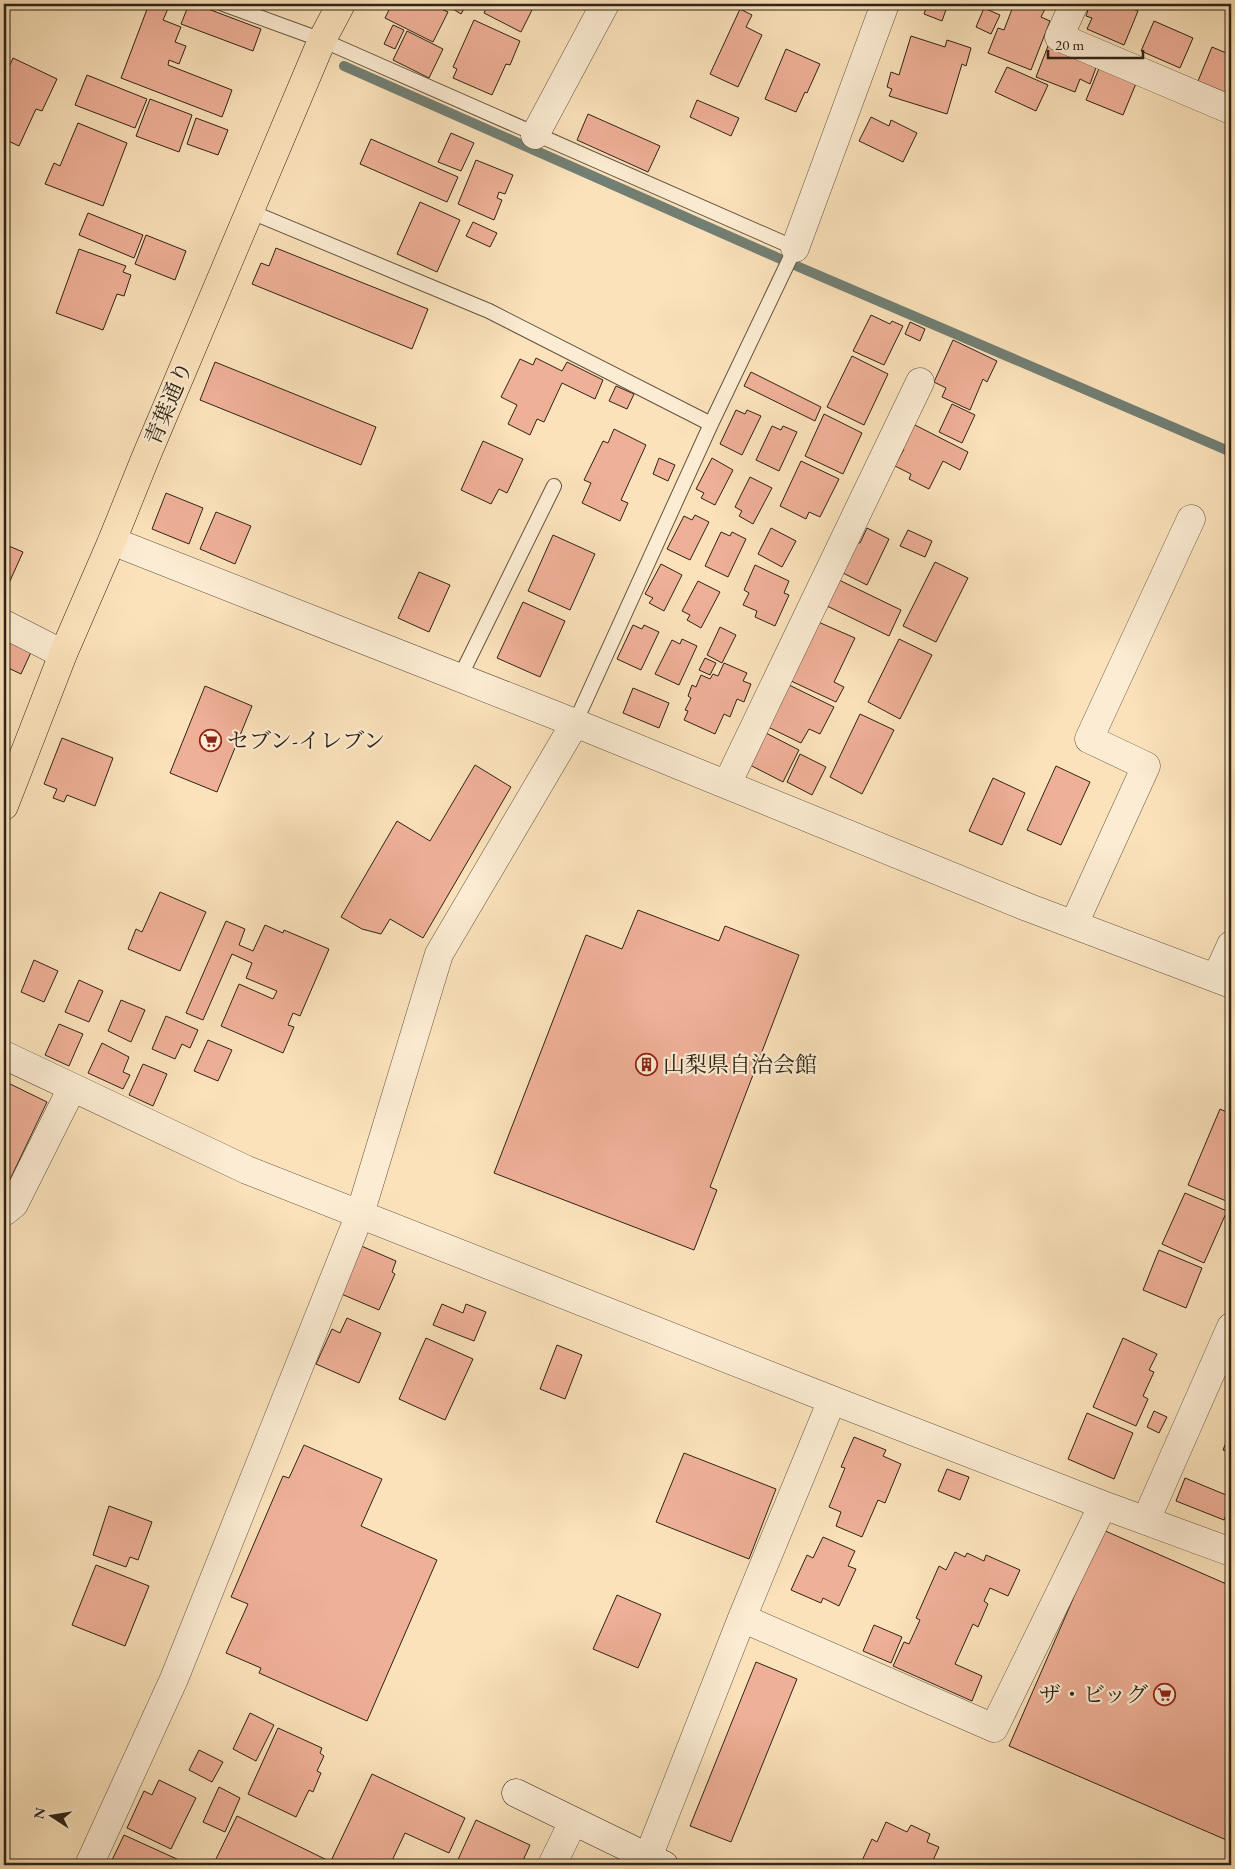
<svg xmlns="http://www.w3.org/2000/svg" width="1235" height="1869" font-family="'EB Garamond','Noto Serif JP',serif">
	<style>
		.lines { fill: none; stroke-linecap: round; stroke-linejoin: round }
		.stream { stroke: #727f74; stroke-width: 10 }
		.building { fill: #efb098; stroke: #2f2315 }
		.lane-casing { stroke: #62533e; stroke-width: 16 }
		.street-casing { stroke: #62533e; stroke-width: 29 }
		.secondary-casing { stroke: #2f2315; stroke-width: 29 }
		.primary-casing { stroke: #2f2315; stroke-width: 29 }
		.lane { stroke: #fcecd3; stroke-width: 14 }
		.street { stroke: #fcecd3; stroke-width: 28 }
		.secondary { stroke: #fcecd3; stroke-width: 28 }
		.primary { stroke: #fbe2bb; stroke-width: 28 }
		.labels { text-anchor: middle; stroke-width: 4.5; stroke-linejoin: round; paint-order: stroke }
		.street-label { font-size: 22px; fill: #2f2315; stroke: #fcecd3 }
		.poi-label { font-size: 22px; fill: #2f2315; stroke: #fcecd3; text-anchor: start }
	</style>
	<rect width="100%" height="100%" fill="#fbe2bb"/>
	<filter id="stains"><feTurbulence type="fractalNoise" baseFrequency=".004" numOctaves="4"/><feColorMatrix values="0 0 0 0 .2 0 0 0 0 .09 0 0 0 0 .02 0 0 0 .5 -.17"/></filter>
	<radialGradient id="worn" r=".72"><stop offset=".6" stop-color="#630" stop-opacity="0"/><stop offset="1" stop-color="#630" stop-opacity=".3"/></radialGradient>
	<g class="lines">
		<path class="stream" d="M344,66L785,261L1231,452"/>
	</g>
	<path class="building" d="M149,4H170L163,20L181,27L175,42L186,46L179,64L169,60L168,65L232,90L222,117L121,78Z
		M189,4H195L261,29L253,51L181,24Z
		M392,4H430L448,12L433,42L385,18Z
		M445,4H467L461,14Z
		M488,4H530L534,6L521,32L484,13Z
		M913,4H948L942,21L924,14L926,8Z
		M1014,4H1031L1045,9L1041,17L1050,21L1031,70L988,53L998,28L1004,30Z
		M1083,4H1120L1138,11L1124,45L1087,29L1092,18L1086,16L1088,10L1082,8Z
		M984,8L1000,15L991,34L976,27Z
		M740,9L752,15L746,27L762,35L738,87L710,74Z
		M474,20L520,41L510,65L506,64L492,95L453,78L457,69L453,67Z
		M1154,21L1193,38L1180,68L1141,51Z
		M393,25L404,30L395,49L384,44Z
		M407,31L443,49L429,78L393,60Z
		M911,36L945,47L947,40L971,48L966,66L962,64L947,114L889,96L892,89L887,87L891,72L899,75Z
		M1048,46L1097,65L1090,84L1080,79L1075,92L1036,77Z
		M1212,47L1231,55V95L1198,81Z
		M786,49L820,64L807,93L805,92L796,112L765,99Z
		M13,58L57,79L42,111L36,109L19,146L4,139V78Z
		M1100,66L1137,81L1123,115L1086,100Z
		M1007,67L1048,85L1036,111L995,92Z
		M87,75L147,99L135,128L75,105Z
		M150,99L192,115L179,152L136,136Z
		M697,100L739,118L731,136L690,117Z
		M588,114L660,146L648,172L577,140Z
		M871,117L889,126L891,120L917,133L903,162L859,141Z
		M196,118L228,130L218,155L187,144Z
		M78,123L127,143L103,206L45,184L54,163L60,166Z
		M451,133L474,143L461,171L438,162Z
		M371,139L458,177L447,202L360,164Z
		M476,160L513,175L505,194L499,192L497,198L502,200L494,220L458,204Z
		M420,202L460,220L437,272L397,254Z
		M88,213L143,235L134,258L79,235Z
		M473,222L497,233L490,247L466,236Z
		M146,235L186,251L175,280L135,264Z
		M276,248L428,309L412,349L252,284L261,263L269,266Z
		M79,249L126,266L123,272L131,275L124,296L117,294L103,330L56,313Z
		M871,315L890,324L892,321L903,326L884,365L853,351Z
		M910,322L925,329L920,341L905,334Z
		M953,340L997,361L987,382L983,379L970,410L942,397L946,388L934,382Z
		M852,356L888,374L864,425L827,407Z
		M536,358L562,371L567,362L603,380L595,399L562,383L544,422L537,419L530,435L508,424L517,405L501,397L520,359L533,365Z
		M215,362L376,427L361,465L200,400Z
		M751,372L821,407L815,421L744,386Z
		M616,386L634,394L627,409L609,401Z
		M952,404L975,415L962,443L939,432Z
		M736,410L745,414L747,410L761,416L742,455L720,444Z
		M824,414L862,433L843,474L805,456Z
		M911,423L968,452L960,470L943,461L929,489L909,479L911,474L895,466L904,449L899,447Z
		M772,426L781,430L783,426L797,432L779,471L756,460Z
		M614,429L646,445L621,500L628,503L620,521L582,503L591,483L584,480L603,441L608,443Z
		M483,441L523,459L507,493L499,489L491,504L461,490Z
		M659,458L675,465L668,481L653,474Z
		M712,458L733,470L715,505L701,498L704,493L696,489Z
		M801,461L839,479L820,517L809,512L806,519L780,506Z
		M750,477L772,488L753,524L739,516L742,511L735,507Z
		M166,493L203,508L189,544L152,529Z
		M216,512L251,526L235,564L200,549Z
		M695,515L709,522L690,560L667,549L684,516L692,520Z
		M771,528L796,541L782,567L758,554Z
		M867,528L889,539L867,585L841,572L856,542L860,543Z
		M908,530L932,541L925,557L900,546Z
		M721,532L730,536L732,532L746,539L728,577L705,566Z
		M553,535L595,554L570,610L528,591Z
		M4,544L23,552L9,583L4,581Z
		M935,562L968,578L936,642L903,626Z
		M661,564L682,575L664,611L649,603L653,598L645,594Z
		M755,565L789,581L784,593L789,595L775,626L755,617L757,611L743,605L749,593L744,590Z
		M419,572L450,585L429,632L398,618Z
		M839,580L901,610L889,636L827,606Z
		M698,581L720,592L701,628L687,620L690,615L682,611Z
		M523,602L565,621L540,677L497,658Z
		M816,621L855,638L834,682L844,687L836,702L789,680Z
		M633,625L642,629L644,625L659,632L641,670L617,659Z
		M720,627L736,635L722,663L707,655Z
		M4,636L32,650L21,674L4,666Z
		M682,639L697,646L679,685L655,674L672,640L680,644Z
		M899,639L932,655L900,719L868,702Z
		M705,658L716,663L710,675L699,670Z
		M724,663L747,673L743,681L751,684L744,702L737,699L730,717L724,714L715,734L684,720L688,711L685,710L691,698L688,696L692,685L696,687L701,675L710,679L713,674L718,676Z
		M787,684L834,707L820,734L809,729L801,743L766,726Z
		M205,686L252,706L217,792L170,773Z
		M633,688L669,703L659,728L623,713Z
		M860,714L894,730L862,794L830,777Z
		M764,732L799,750L783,782L748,764Z
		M62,738L113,758L95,806L67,795L64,802L53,798L57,789L44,784Z
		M800,754L826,767L812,795L787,782Z
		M475,765L511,787L423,938L390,919L381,934L362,929L341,917L397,821L430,841Z
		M1056,766L1090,782L1061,845L1027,830Z
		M993,778L1025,793L1002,845L969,831Z
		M160,892L206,912L180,971L128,949L136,929L142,932Z
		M638,910L719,941L725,926L799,955L710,1187L717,1190L694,1250L494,1173L586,935L622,949Z
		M226,921L245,929L239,945L253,951L265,925L283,933L284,930L329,949L300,1016L293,1013L288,1025L294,1027L283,1053L221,1026L239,984L273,999L277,991L246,978L252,963L232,954L203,1020L186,1013Z
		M34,960L58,971L44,1002L21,992Z
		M79,980L103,991L89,1022L65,1012Z
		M121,1000L145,1010L131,1042L108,1031Z
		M166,1016L198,1030L190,1048L182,1044L175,1059L152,1049Z
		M59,1024L83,1034L69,1066L45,1055Z
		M208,1040L232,1050L218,1081L194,1071Z
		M102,1043L129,1057L123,1072L130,1075L123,1089L88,1073Z
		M143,1064L167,1074L153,1106L129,1095Z
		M4,1081L47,1102L4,1192Z
		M1220,1109L1231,1114V1203L1188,1185Z
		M1185,1193L1227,1211L1204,1263L1162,1244Z
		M359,1245L396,1261L392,1272L395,1274L379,1310L339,1293Z
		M1159,1250L1202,1268L1186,1308L1143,1290Z
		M442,1304L463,1313L466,1304L486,1312L474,1341L433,1325Z
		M347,1318L381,1333L359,1383L316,1364L332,1329L340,1333Z
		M426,1338L473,1359L445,1420L399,1399Z
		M1123,1338L1157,1354L1149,1370L1154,1372L1143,1396L1148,1399L1136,1426L1093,1407Z
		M557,1345L582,1355L565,1399L540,1389Z
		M1154,1411L1167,1417L1159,1433L1147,1427Z
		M1087,1413L1133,1433L1114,1479L1068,1459Z
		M1231,1430V1453L1223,1450Z
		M854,1437L886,1450L883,1456L901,1464L885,1503L878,1500L862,1537L836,1526L841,1512L829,1507L845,1468L841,1467Z
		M304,1445L382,1479L361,1526L437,1560L367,1721L259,1673L261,1668L226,1653L248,1604L231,1597L283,1476L289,1478Z
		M684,1453L776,1489L749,1559L656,1522Z
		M947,1469L969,1477L960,1500L938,1491Z
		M1185,1478L1231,1497V1502L1224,1520L1176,1501Z
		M109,1506L152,1522L138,1560L130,1557L126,1567L93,1555Z
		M1103,1530L1231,1586V1842L1009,1746Z
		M823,1537L855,1551L848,1566L856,1569L839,1606L823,1598L821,1603L791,1590L807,1555L813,1558Z
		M955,1552L965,1557L967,1553L984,1561L986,1555L1020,1570L1008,1596L990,1588L984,1601L988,1604L978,1627L973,1624L955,1664L982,1676L972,1701L893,1666L904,1642L909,1644L920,1620L916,1618L939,1566L946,1570Z
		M96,1565L149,1586L125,1646L72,1625Z
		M617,1595L661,1614L638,1668L593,1649Z
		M874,1625L902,1637L891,1663L863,1651Z
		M756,1662L797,1679L731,1842L690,1826Z
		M250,1713L274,1725L256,1761L233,1749Z
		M278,1728L322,1748L320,1753L324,1756L317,1771L321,1773L313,1792L309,1790L296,1817L248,1794Z
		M199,1750L223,1762L212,1782L189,1770Z
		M372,1774L465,1818L449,1853L405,1833L390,1865H329Z
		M159,1780L196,1798L171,1849L127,1828L144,1791L152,1795Z
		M219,1787L240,1798L225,1832L203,1822Z
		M237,1816L329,1861L326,1865H213Z
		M476,1820L530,1845L521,1865H460L456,1864Z
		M886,1822L907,1832L911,1825L930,1834L927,1842L939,1847L931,1865H860L872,1839L877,1842Z
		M124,1835L190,1865H124L112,1860Z"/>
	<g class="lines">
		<defs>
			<path id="lane" d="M223,4L322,40L795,248L711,424L575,723
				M249,211L489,311L711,424
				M460,677L554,486"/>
			<path id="street" d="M1074,4L1059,37L1231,110
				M535,135L605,4
				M795,248L885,4
				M112,541L575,723L1027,907L1231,984
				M4,624L63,654
				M727,784L920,382
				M1074,924L1146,766L1089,739L1191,519
				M1216,978L1231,945
				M4,1055L247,1170L832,1400L1103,1505L1231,1552
				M4,1212L14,1204L72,1088
				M1146,1520L1231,1327
				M742,1618L994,1728L1103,1505
				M89,1865L174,1679L360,1214L439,954L575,723
				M552,1865L573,1822
				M645,1865L742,1618L832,1400"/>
			<path id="secondary" d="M516,1793L664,1865"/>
			<path id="primary" d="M4,806L63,654L112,541L145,459L322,40L341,4"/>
		</defs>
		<use href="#lane" class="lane-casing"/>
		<use href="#street" class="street-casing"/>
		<use href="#secondary" class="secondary-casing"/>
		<use href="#primary" class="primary-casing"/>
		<use href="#lane" class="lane"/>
		<use href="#street" class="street"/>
		<use href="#secondary" class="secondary"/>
		<use href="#primary" class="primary"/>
	</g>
	<defs>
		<symbol id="supermarket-ring" viewBox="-11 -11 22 22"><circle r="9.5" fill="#fcecd3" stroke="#8f2418" stroke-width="1.5"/><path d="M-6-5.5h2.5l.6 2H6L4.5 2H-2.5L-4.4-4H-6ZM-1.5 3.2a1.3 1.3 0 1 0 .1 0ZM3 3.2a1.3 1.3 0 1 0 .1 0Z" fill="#8f2418"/></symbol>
		<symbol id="building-ring" viewBox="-11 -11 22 22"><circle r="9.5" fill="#fcecd3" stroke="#8f2418" stroke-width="1.5"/><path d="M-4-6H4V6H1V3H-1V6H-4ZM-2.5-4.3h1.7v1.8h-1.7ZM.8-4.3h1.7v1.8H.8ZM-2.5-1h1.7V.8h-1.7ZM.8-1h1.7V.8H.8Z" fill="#8f2418"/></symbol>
	</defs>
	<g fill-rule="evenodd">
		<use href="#supermarket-ring" x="198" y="728" width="25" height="25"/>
		<use href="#building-ring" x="634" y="1052" width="25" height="25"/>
		<use href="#supermarket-ring" x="1152" y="1682" width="25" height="25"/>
	</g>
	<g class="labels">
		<g class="street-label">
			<text transform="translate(168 403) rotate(-67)" y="8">青葉通り</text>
		</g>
		<g class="poi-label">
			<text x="227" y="748">セブン-イレブン</text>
			<text x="663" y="1072">山梨県自治会館</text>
			<text x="1148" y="1702" text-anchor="end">ザ・ビッグ</text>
		</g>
	</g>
	<rect width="1235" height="1869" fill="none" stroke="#fbe2bb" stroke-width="20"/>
	<rect x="5" y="5" width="1225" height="1859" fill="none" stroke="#2f2315" stroke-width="2.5"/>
	<rect x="10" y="10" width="1215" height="1849" fill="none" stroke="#2f2315"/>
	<g transform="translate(52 1816) rotate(282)" stroke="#fcecd3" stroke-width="4" paint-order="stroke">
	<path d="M0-4L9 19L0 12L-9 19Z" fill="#2f2315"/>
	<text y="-8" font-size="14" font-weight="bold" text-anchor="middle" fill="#2f2315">N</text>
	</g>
	<path d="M1048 50v8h95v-8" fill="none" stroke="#2f2315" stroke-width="2.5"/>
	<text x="1055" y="50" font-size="15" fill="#2f2315" stroke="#fcecd3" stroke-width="4" paint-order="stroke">20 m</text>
	<rect width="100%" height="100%" filter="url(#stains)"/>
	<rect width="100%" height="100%" fill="url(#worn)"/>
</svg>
